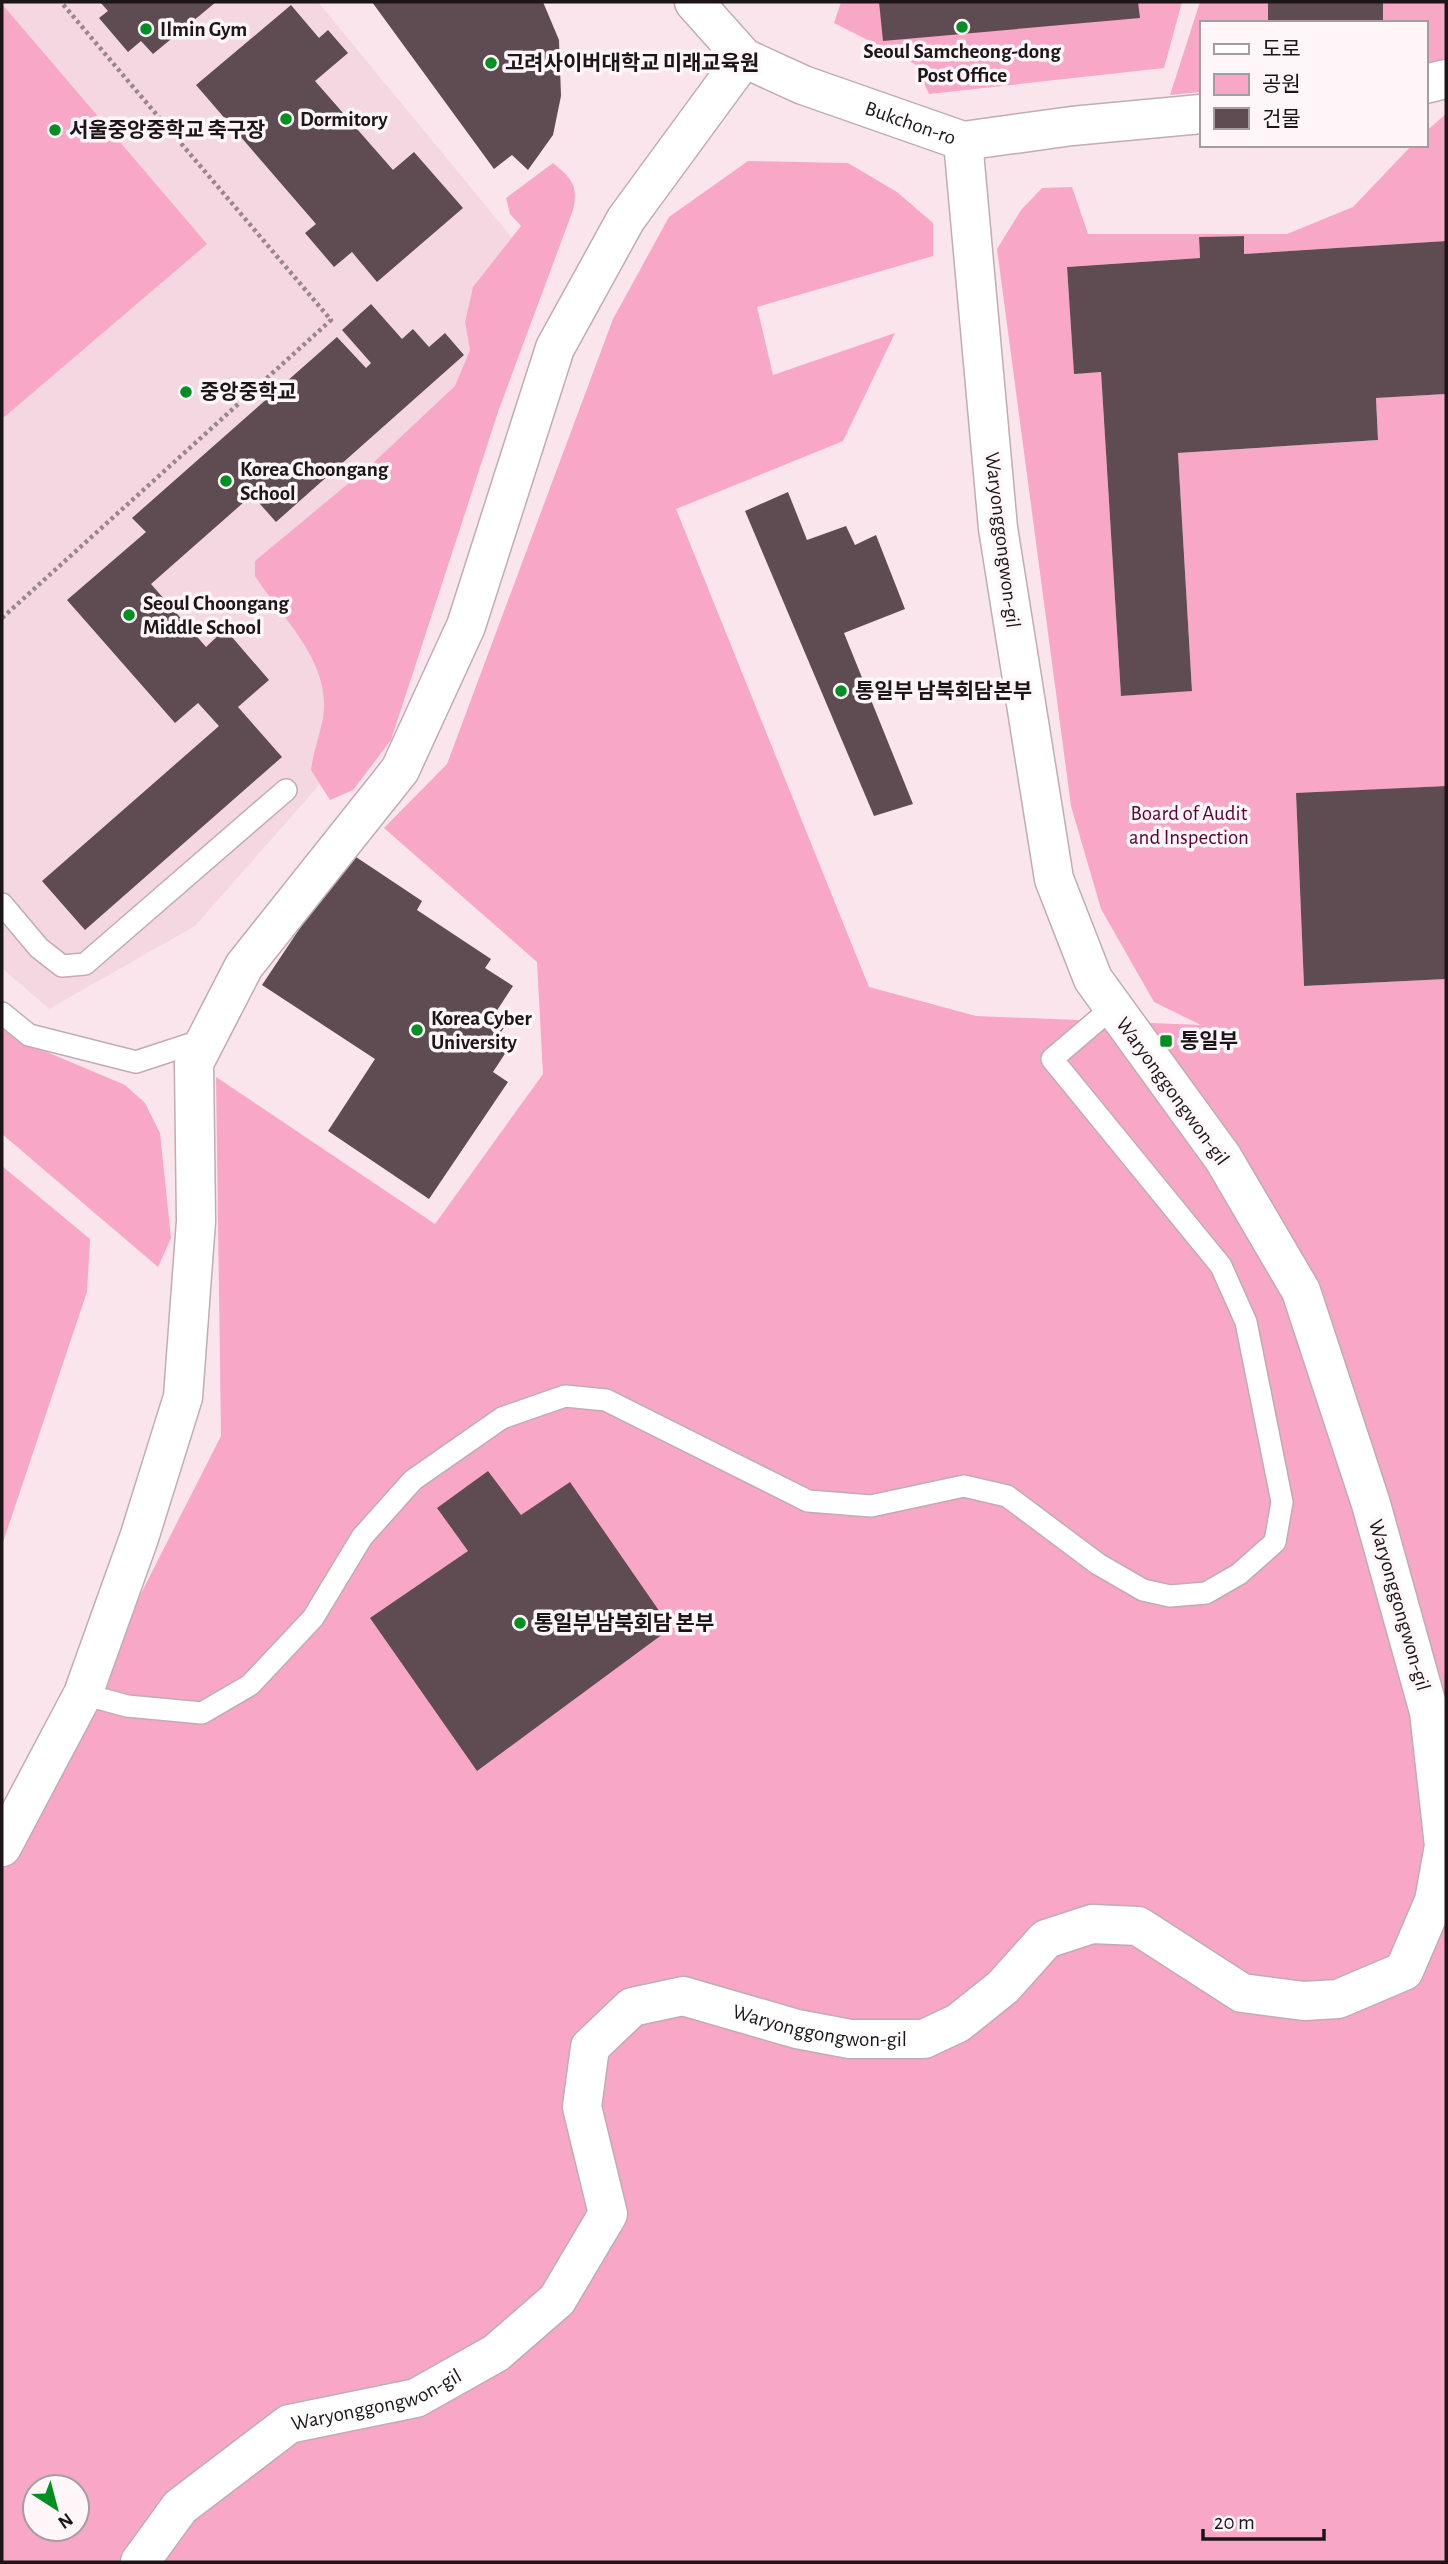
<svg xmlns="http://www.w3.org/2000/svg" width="1448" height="2564" font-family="'Alegreya Sans','Noto Sans KR',sans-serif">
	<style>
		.built { fill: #f5d7e1 }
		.green { fill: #f9a7c7; fill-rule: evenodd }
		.building { fill: #5e4c52 }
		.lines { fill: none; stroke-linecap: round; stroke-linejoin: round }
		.lane-casing { stroke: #c0acb3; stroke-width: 24 }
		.street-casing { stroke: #c0acb3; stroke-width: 41 }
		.secondary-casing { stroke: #c0acb3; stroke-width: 41 }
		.path { stroke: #98888d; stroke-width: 4.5; stroke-dasharray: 3.5 3.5; stroke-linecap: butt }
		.lane { stroke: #fff; stroke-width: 21 }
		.street { stroke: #fff; stroke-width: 38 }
		.secondary { stroke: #fff; stroke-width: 38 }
		.poi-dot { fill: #008f21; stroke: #fff6f9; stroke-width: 2.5 }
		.labels { text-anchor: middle; stroke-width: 7; stroke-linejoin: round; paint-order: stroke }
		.poi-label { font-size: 21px; font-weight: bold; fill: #1d1618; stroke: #fff6f9; text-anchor: start }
		.street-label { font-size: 21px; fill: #1d1618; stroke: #fff6f9 }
		.park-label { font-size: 21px; fill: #5d0135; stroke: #fff6f9 }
	</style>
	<rect width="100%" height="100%" fill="#fbe5ec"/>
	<path class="built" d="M2,2H318L519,246L381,715L195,926L49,1009L2,968Z"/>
	<path class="green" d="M841,2H1182L1164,68L929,94L915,64L834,23Z
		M1200,2H1446V58L1425,64V23H1201V92L1170,95Z
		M2,4L207,244L2,419Z
		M1446,114V241L1244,254L1243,236L1199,237L1200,258L1067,267L1074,373L1101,372L1121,696L1192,690L1178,453L1378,440L1376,398L1446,394V786L1296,794L1304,986L1446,979V2562H2V1867L221,1436L216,1077L435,1224L543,1074L537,962L384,828L447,764L613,319L669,217L748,161L848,163L897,192L933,223V256L757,307L773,375L895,333L843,441L676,509L869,987L976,1016L1201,1025L1154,1002L1101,909L1071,806L997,249L1021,210L1042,188L1072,187L1088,234H1287L1353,207L1412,145H1425V132ZM35,2487H77V2529H35Z
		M553,163C571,178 579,185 573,210L499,409L391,740L353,790L330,800L311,770C313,752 320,735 323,718C332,662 283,620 255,576V561L373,463L455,386L470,350L465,322L473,287L521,226L510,214L506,198Z
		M2,1028L16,1039L125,1085L145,1103L160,1133L171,1238L158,1267L2,1134Z
		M2,1166L90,1239L87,1292L2,1545Z"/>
	<path class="building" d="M100,2H216L153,54L141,41L128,52L99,18L108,11Z
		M372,2H543L559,40L561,96L553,135L528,170L512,155L494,169Z
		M879,2H1138L1140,18L883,41Z
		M1268,2H1383V23H1268Z
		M291,5L319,38L328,30L348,53L315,81L393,170L414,152L463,208L377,282L352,252L334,267L305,233L316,224L196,85Z
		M1244,236V254L1446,241V394L1376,398L1378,440L1178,453L1192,691L1121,696L1101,372L1074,374L1067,267L1200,258L1199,237Z
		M371,304L402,339L413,329L429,347L445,333L464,355L276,522L252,495L151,584L206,647L225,629L269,680L238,707L282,757L85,930L42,881L219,726L198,703L175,723L67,600L146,532L132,518L337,337L366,368L371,363L342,330Z
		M788,492L807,540L846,526L855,545L876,535L905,609L844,633L913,804L874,816L745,511Z
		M1446,786V979L1304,986L1296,793Z
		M350,853L422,901L417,910L491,959L485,968L513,986L492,1018L505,1026L499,1035L512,1043L493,1072L508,1082L429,1199L328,1131L375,1059L262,985Z
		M488,1471L521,1515L570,1482L671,1628L477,1771L370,1618L468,1551L437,1508Z"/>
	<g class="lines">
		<defs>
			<path id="lane" d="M2,904L39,948L62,966L85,964L286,790
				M2,1013L29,1035L136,1062L206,1039
				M83,1694L127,1706L202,1713L250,1685L313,1618L362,1537L413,1480L502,1418L565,1396L606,1400L808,1501L871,1506L964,1486L1007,1496L1098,1564L1143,1590L1170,1596L1206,1593L1239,1574L1275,1542L1282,1502L1246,1322L1221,1266L1052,1059L1113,1007"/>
			<path id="street" d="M2,1847L83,1694L139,1538L183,1397L196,1221L194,1063L244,966L400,770L466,626L555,348L626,219L744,58"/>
			<g id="secondary">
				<path id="s1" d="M694,2L744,58L803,85L963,141L1072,126L1201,114"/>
				<path d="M1425,84L1446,79"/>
				<path id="s2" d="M140,2562L180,2507L289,2424L416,2398L496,2353L557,2300L608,2214L582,2107L590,2047L632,2007L683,1996L797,2029L850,2039H924L958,2023L1003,1987L1046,1939L1092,1924L1138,1926L1242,1993L1304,2001L1338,1999L1404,1971L1434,1901L1444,1846L1429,1712L1371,1504L1301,1291L1223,1158L1093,979L1054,879L998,528L963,141"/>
			</g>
		</defs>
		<use href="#lane" class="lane-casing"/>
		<use href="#street" class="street-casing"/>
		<use href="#secondary" class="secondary-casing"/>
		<path class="path" d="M2,618L331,320L61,2"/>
		<use href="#lane" class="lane"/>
		<use href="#street" class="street"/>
		<use href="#secondary" class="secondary"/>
	</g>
	<g class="poi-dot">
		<circle cx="962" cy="27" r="7"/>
		<circle cx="146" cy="29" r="7"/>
		<circle cx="491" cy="63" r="7"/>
		<circle cx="286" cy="119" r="7"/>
		<circle cx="55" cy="130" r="7"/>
		<circle cx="186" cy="392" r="7"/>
		<circle cx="226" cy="481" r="7"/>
		<circle cx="129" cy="615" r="7"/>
		<circle cx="841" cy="691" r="7"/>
		<circle cx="417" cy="1030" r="7"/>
		<rect x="1159" y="1034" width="14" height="14" rx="3.5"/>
		<circle cx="520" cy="1623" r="7"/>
	</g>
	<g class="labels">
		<g class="poi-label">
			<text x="160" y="36">Ilmin Gym</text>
			<text x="962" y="58" text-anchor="middle">Seoul Samcheong-dong<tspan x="962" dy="24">Post Office</tspan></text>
			<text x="505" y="70">고려사이버대학교 미래교육원</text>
			<text x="300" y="126">Dormitory</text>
			<text x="69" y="137">서울중앙중학교 축구장</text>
			<text x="200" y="399">중앙중학교</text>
			<text x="240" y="476">Korea Choongang<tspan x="240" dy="24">School</tspan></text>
			<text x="143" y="610">Seoul Choongang<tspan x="143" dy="24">Middle School</tspan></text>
			<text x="855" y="698">통일부 남북회담본부</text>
			<text x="431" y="1025">Korea Cyber<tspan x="431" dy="24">University</tspan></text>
			<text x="1180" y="1048">통일부</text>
			<text x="534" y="1630">통일부 남북회담 본부</text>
		</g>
		<g class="street-label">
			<text dy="7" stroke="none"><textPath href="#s1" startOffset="254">Bukchon-ro</textPath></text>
			<text transform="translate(1003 540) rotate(83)" y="7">Waryonggongwon-gil</text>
			<text transform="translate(1173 1091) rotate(54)" y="7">Waryonggongwon-gil</text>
			<text transform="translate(1400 1605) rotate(74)" y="7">Waryonggongwon-gil</text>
			<text dy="7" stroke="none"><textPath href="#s2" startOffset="1029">Waryonggongwon-gil</textPath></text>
			<text dy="7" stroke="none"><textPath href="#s2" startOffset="296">Waryonggongwon-gil</textPath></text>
		</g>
		<g class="park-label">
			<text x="1189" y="820">Board of Audit<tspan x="1189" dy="24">and Inspection</tspan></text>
		</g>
	</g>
	<rect width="1448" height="2564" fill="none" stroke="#1d1618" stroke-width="7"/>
	<rect x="1200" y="21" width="228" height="126" fill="#fff6f9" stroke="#a59c9f" stroke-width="2"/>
	<rect x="1214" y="44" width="35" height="10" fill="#ffffff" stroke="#a59c9f" stroke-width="2"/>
	<text x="1262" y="56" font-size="21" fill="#1d1618">도로</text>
	<rect x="1214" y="74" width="35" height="21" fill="#f9a7c7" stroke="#a59c9f" stroke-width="2"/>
	<text x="1262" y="91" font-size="21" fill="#1d1618">공원</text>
	<rect x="1214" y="108" width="35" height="21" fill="#5e4c52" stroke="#a59c9f" stroke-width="2"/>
	<text x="1262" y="126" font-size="21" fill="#1d1618">건물</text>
	<g transform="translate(56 2508) rotate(144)"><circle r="33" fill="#fff6f9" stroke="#a59c9f" stroke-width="2"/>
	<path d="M0-5L12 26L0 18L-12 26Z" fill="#008f21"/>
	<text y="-10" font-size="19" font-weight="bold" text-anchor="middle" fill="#1d1618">N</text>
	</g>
	<path d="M1203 2529v10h121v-10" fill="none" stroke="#1d1618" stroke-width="3.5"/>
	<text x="1214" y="2529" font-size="21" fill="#1d1618" stroke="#fff6f9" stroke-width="5" paint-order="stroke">20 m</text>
</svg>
